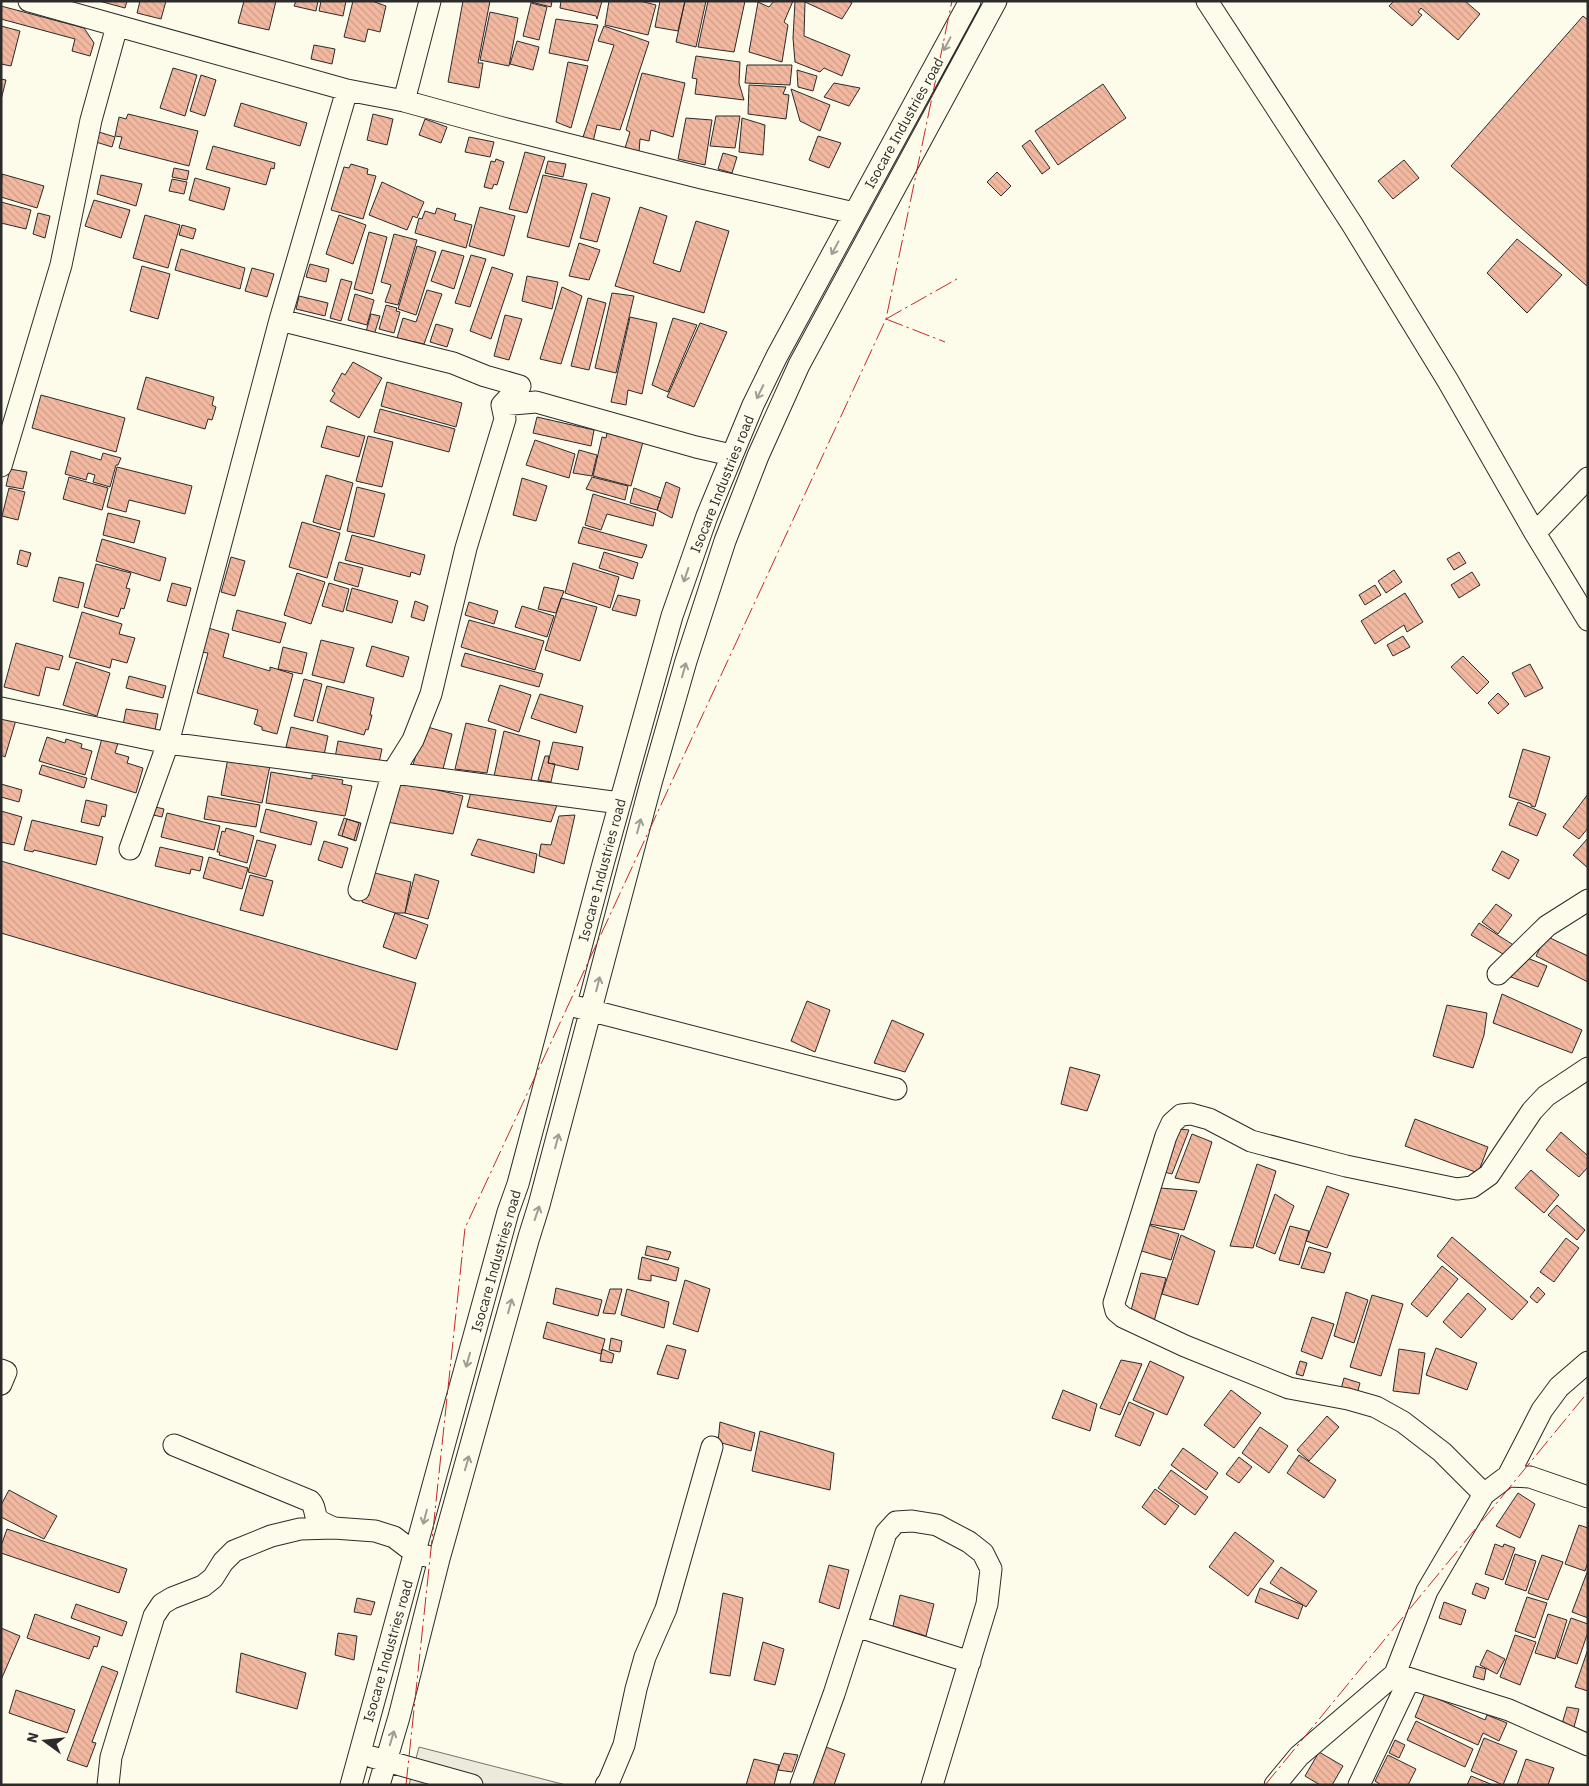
<svg xmlns="http://www.w3.org/2000/svg" width="1589" height="1786" font-family="'IBM Plex Sans',sans-serif">
	<style>
		.green { fill: #ecebdb; stroke: #74746e }
		.building { fill: url(#building-back-hatch); stroke: #2b2b2b }
		.lines { fill: none; stroke-linecap: round; stroke-linejoin: round }
		.minor-casing { stroke: #2b2b2b; stroke-width: 23 }
		.minor { stroke: #fdfbea; stroke-width: 21 }
		.power { stroke: #c62828; stroke-width: 1; stroke-dasharray: 18 4 2.5 4; stroke-linecap: butt }
		.oneway { stroke: #9e9d94 }
		.labels { text-anchor: middle; stroke-width: 4; stroke-linejoin: round; paint-order: stroke }
		.street-label { font-size: 14px; fill: #2b2b2b; stroke: #fdfbea }
	</style>
	<defs>
		<pattern id="building-back-hatch" width="6" height="6" patternUnits="userSpaceOnUse" patternTransform="scale(1.25)"><rect width="6" height="6" fill="#f2b8a0"/><path d="M-1 5l2 2M0 0l6 6M5-1l2 2" fill="none" stroke="#d09e8a"/></pattern>
	</defs>
	<rect width="100%" height="100%" fill="#fdfbea"/>
	<path class="green" d="M419,1747L566,1785H409Z"/>
	<path class="building" d="M99,1H127L125,8Z
		M140,1H166L161,19L137,13Z
		M244,1H276L269,30L238,23Z
		M296,1H318L316,11L294,6Z
		M321,1H346L343,16L319,11Z
		M353,1H372L386,6L380,32L368,29L365,42L344,37Z
		M463,1H490L478,63H483L479,88L448,82Z
		M527,1H552L551,7Z
		M561,1H602L597,19L596,16L560,8Z
		M609,1H640L656,5L648,35L605,25Z
		M660,1H685L678,31L655,27Z
		M685,1H706L696,47L676,42Z
		M708,1H745L734,52L698,47Z
		M774,1H793L784,22L788,25L782,62L749,52L758,2L769,7Z
		M795,1H849L852,3L842,19L805,2L804,36L850,55L842,76L824,68L820,72L795,62L793,38Z
		M1394,1H1465L1480,14L1458,40L1421,8L1418,12L1422,15L1412,26L1389,6Z
		M531,3L547,7L539,40L523,36Z
		M1,6L84,28L94,43L90,56L72,51L75,39L1,19Z
		M490,12L518,18L509,66L480,60Z
		M1583,16L1588,20V287L1451,166Z
		M556,19L598,25L588,61L549,53Z
		M1,26L20,31L11,66L1,64Z
		M604,26L649,42L620,130L597,125L593,142L583,137L614,45L598,41Z
		M517,41L539,47L533,70L510,64Z
		M314,45L335,49L332,64L311,59Z
		M696,56L740,62L739,83L744,100L695,94L697,79L692,78Z
		M568,62L588,66L571,128L556,122Z
		M747,65H792L790,85L745,83Z
		M173,68L197,75L185,116L160,108Z
		M797,70L817,76L813,91L798,87Z
		M642,73L685,83L673,137L651,130L649,141L640,139L639,152L625,148L630,132L626,130Z
		M201,75L216,80L205,116L190,111Z
		M1,79L6,80L1,100Z
		M834,83L860,88L849,106L824,97Z
		M1103,84L1126,118L1058,165L1035,131Z
		M749,85L786,87L783,94L789,95L786,119L748,114Z
		M791,89L830,105L820,131L800,121Z
		M241,103L307,123L300,146L234,126Z
		M128,114L198,131L189,166L119,148L122,137L115,136L119,117L126,119Z
		M373,114L393,119L387,145L367,140Z
		M716,116H740L735,148L710,146Z
		M686,118L712,120L705,165L678,159Z
		M742,118L765,125L763,155L739,152Z
		M425,119L447,127L441,143L419,135Z
		M99,132L115,137L112,147L96,142Z
		M818,136L841,143L829,168L809,160Z
		M469,137L494,142L490,157L465,152Z
		M1030,140L1050,168L1042,174L1022,146Z
		M213,146L275,163L274,169L271,168L266,185L206,169Z
		M525,152L545,157L527,213L509,209Z
		M723,153L737,157L732,173L718,169Z
		M496,159L504,162L497,185L494,184L492,189L484,187L491,161L495,162Z
		M1404,160L1419,178L1393,199L1378,181Z
		M548,161L566,164L563,177L545,173Z
		M351,164L368,169L367,174L376,176L363,219L331,210L344,167L349,168Z
		M174,168L189,171L187,180L172,177Z
		M997,172L1011,186L1001,196L987,182Z
		M2,174L44,186L37,208L1,197Z
		M101,175L142,184L136,206L97,194Z
		M543,175L587,184L569,247L527,237Z
		M195,178L230,188L224,210L189,200Z
		M172,179L187,182L184,194L169,191Z
		M382,182L424,202L417,218L413,216L407,230L369,215Z
		M592,193L610,198L597,242L580,238Z
		M94,200L130,210L121,238L85,226Z
		M1,202L31,210L26,229L1,223Z
		M480,207L515,216L504,256L469,246Z
		M640,207L667,216L653,263L680,272L696,221L729,231L704,313L615,286Z
		M437,208L456,214L454,220L472,225L466,248L415,233L419,218L422,219L425,211L435,214Z
		M38,213L50,216L45,238L33,234Z
		M145,215L180,225L168,268L133,258Z
		M339,215L366,225L353,264L326,254Z
		M182,225L196,229L193,239L179,235Z
		M369,232L387,237L372,294L354,289Z
		M394,234L417,240L398,305L385,302L391,285L381,282Z
		M1517,239L1562,275L1527,313L1487,273Z
		M579,243L600,250L589,280L569,276Z
		M417,246L436,252L416,315L398,309Z
		M181,249L245,268L240,289L175,270Z
		M442,250L464,256L454,289L431,281Z
		M471,255L486,259L470,307L455,303Z
		M310,264L329,269L326,282L306,277Z
		M142,266L170,274L158,319L130,311Z
		M492,267L513,274L491,339L470,331Z
		M252,268L274,274L267,297L245,291Z
		M527,276L558,282L552,309L522,301Z
		M341,279L352,282L341,321L330,318Z
		M562,287L582,296L561,364L540,359Z
		M427,290L442,294L424,344L397,338L403,318L416,322Z
		M612,293L634,296L616,373L595,368Z
		M355,294L374,300L367,325L348,320Z
		M299,296L328,303L325,316L296,309Z
		M588,298L606,303L589,370L571,366Z
		M386,305L397,308L396,311L400,312L394,333L379,329Z
		M371,314L380,316L373,338L365,335Z
		M505,315L522,319L509,360L494,356Z
		M630,317L657,323L642,394L628,390L626,405L611,402Z
		M673,318L697,325L668,392L652,385Z
		M700,323L727,332L694,407L667,397Z
		M436,324L453,329L447,347L430,342Z
		M353,362L382,378L359,418L330,401L335,393L332,391L342,373L345,375Z
		M146,377L214,397L212,405L216,407L212,420L208,419L205,429L137,409Z
		M387,382L462,403L456,427L381,406Z
		M41,395L125,418L116,452L32,428Z
		M380,409L455,429L449,452L374,432Z
		M537,417L594,430L591,446L533,433Z
		M327,426L365,436L359,457L321,447Z
		M607,433L643,442L631,486L593,476L602,437L606,438Z
		M368,436L393,442L382,487L356,481Z
		M535,440L575,454L569,478L526,465Z
		M579,450L597,455L592,476L573,473Z
		M71,451L101,460L103,453L121,458L118,465H116L110,487L93,482L95,475L88,473L86,480L65,474Z
		M117,467L192,486L185,514L129,500L126,512L107,507Z
		M10,469L27,472L23,489L6,486Z
		M326,475L353,483L340,530L313,522Z
		M69,477L108,488L102,510L63,499Z
		M592,477L628,486L625,500L586,489Z
		M522,478L547,486L536,521L513,515Z
		M666,482L680,488L672,518L657,510Z
		M357,487L385,494L374,537L347,531Z
		M9,488L25,492L18,520L2,516Z
		M634,488L661,498L657,510L630,503Z
		M593,494L656,513L653,526L607,514L601,530L585,525Z
		M108,513L140,521L134,543L103,535Z
		M302,522L340,533L327,578L289,567Z
		M583,527L647,545L642,558L578,543Z
		M352,535L425,555L420,575L411,572L410,577L345,560Z
		M102,539L166,558L160,581L96,561Z
		M20,550L31,553L27,567L17,564Z
		M604,552L638,563L633,579L599,568Z
		M1459,552L1466,563L1454,570L1447,559Z
		M231,557L245,561L235,596L221,592Z
		M339,562L363,568L358,587L334,580Z
		M573,563L619,577L610,608L565,593Z
		M96,564L131,573L126,588L130,589L124,609L121,608L118,617L84,607Z
		M1394,570L1402,582L1386,593L1378,581Z
		M1472,572L1480,585L1459,598L1451,585Z
		M297,573L325,582L311,624L284,615Z
		M59,577L84,583L78,608L53,601Z
		M172,583L191,588L186,606L167,601Z
		M329,583L349,589L343,612L322,606Z
		M1375,585L1381,595L1365,605L1359,595Z
		M544,587L564,591L556,613L538,609Z
		M352,588L398,601L392,623L346,610Z
		M1405,593L1423,622L1407,632L1404,625L1375,644L1361,621Z
		M618,595L640,600L636,616L612,610Z
		M561,598L597,607L580,661L545,650Z
		M415,601L428,606L424,621L411,617Z
		M469,602L498,611L494,624L465,615Z
		M522,606L554,616L547,637L515,627Z
		M237,610L286,623L280,643L232,630Z
		M82,612L122,624L119,634L135,638L127,663L112,659L110,668L69,657Z
		M469,620L544,641L535,670L461,647Z
		M208,628L229,634L223,657L270,671V667L293,674L277,734L262,730V727L254,724L258,710L197,693L208,653L202,652Z
		M1403,636L1410,647L1393,656L1387,645Z
		M321,640L354,648L344,683L312,675Z
		M16,643L63,656L59,670L46,667L39,696L4,687Z
		M372,646L409,657L403,677L366,666Z
		M283,647L307,653L302,674L278,669Z
		M465,653L543,674L539,687L461,666Z
		M1463,656L1489,682L1477,694L1451,667Z
		M76,662L110,673L97,716L63,705Z
		M1530,664L1543,688L1525,697L1512,673Z
		M129,676L166,686L163,698L126,688Z
		M304,679L322,684L313,721L294,716Z
		M500,685L531,695L519,732L488,721Z
		M327,686L374,698L370,715H372L368,730L366,729L364,735L317,722Z
		M1498,693L1509,704L1498,714L1488,703Z
		M540,694L583,706L576,733L531,718Z
		M126,709L158,714L155,730L123,725Z
		M1,716L16,720L5,757L1,755Z
		M466,723L496,730L487,773L455,769Z
		M424,726L452,734L443,769L413,765Z
		M291,727L328,736L324,755L286,747Z
		M504,731L540,741L531,781L494,776Z
		M47,737L65,743L66,739L82,744L81,748L92,751L85,775L39,761Z
		M102,738L118,743L115,753L129,757L127,763L143,768L136,793L91,779Z
		M338,741L382,749L378,767L335,758Z
		M553,742L583,747L578,770L548,763Z
		M1523,749L1550,757L1535,807L1531,806V804L1509,797Z
		M545,756H549L548,763L555,764L551,782L538,780Z
		M228,758L270,766L262,803L221,795Z
		M42,765L87,778L84,788L39,774Z
		M271,772L312,779V775L343,780L342,784L352,786L345,816L266,803Z
		M395,780L463,796L453,834L387,822Z
		M1,784L22,790L19,802L1,797Z
		M471,792L557,805L551,822L467,807Z
		M1588,794V828L1579,839L1563,827Z
		M208,796L260,805L256,827L204,819Z
		M86,800L107,805L105,817L102,816L99,826L81,822Z
		M1518,802L1546,814L1537,836L1509,825Z
		M151,806L164,809L162,817L149,814Z
		M266,809L317,822L311,845L260,832Z
		M1,811L22,817L14,845L1,842Z
		M167,813L220,826L214,850L161,837Z
		M575,815L564,864L539,856L541,844L551,845L559,816Z
		M344,818L359,823L354,840L338,835Z
		M347,819L361,823L356,841L342,836Z
		M32,820L103,837L96,865L34,850L33,852L24,850Z
		M226,828L254,836L247,863L219,855L220,852H217L222,831L225,832Z
		M1588,838V868L1573,855Z
		M478,839L537,854L534,873L471,855Z
		M257,840L276,845L266,877L248,872Z
		M324,841L348,848L342,868L318,860Z
		M160,847L203,857L200,871L191,869L190,874L155,866Z
		M1502,851L1519,860L1509,879L1492,870Z
		M209,857L248,868L242,889L203,878Z
		M1,861L416,983L397,1050L1,933Z
		M371,872L411,882L405,913H395L362,902Z
		M415,874L439,881L428,919L405,913Z
		M250,875L273,881L263,916L240,910Z
		M1496,904L1512,915L1498,934L1482,922Z
		M395,913L428,925L416,959L383,947Z
		M1479,923L1515,946L1508,957L1471,935Z
		M1546,936L1588,956V982L1536,956Z
		M1520,955L1547,966L1538,987L1511,977Z
		M1502,994L1582,1030L1572,1053L1493,1023Z
		M807,1001L830,1010L815,1052L791,1041Z
		M1447,1005L1487,1013L1484,1035L1473,1068L1433,1056Z
		M892,1020L924,1034L905,1072L874,1063Z
		M1070,1067L1100,1075L1087,1111L1061,1104Z
		M1415,1119L1488,1147L1478,1173L1405,1146Z
		M1172,1128L1189,1130L1172,1174L1157,1170Z
		M1561,1132L1588,1156V1167L1579,1177L1546,1150Z
		M1192,1134L1212,1142L1199,1183L1175,1178Z
		M1257,1164L1276,1171L1253,1248L1230,1246Z
		M1531,1170L1559,1195L1544,1213L1515,1188Z
		M1327,1186L1349,1194L1327,1248L1306,1241Z
		M1160,1188L1197,1191L1184,1230L1149,1224Z
		M1275,1194L1294,1206L1275,1254L1256,1246Z
		M1557,1205L1585,1230L1577,1240L1548,1215Z
		M1142,1223L1179,1234L1171,1260L1132,1248Z
		M1290,1226L1309,1231L1299,1265L1279,1260Z
		M1181,1235L1215,1251L1198,1305L1162,1294Z
		M1452,1237L1528,1302L1512,1320L1437,1256Z
		M1566,1238L1579,1248L1554,1282L1540,1272Z
		M647,1246L671,1252L668,1260L645,1255Z
		M1309,1247L1331,1253L1324,1273L1301,1268Z
		M642,1257L679,1268L676,1281L651,1275V1281L638,1279Z
		M1442,1266L1458,1279L1427,1317L1411,1304Z
		M1141,1273L1166,1278L1153,1325L1130,1314Z
		M685,1280L710,1289L698,1332L673,1324Z
		M1538,1287L1545,1294L1537,1303L1530,1297Z
		M556,1288L602,1300L598,1316L553,1304Z
		M610,1289H622L615,1314L603,1313Z
		M627,1289L669,1302L664,1328L621,1315Z
		M1346,1292L1368,1300L1354,1343L1334,1336Z
		M1468,1293L1486,1309L1461,1338L1443,1322Z
		M1372,1295L1403,1304L1381,1376L1350,1367Z
		M1312,1317L1334,1324L1322,1359L1301,1351Z
		M547,1322L605,1339L601,1354L543,1338Z
		M611,1338L622,1341L620,1352L609,1350Z
		M667,1345L686,1350L678,1379L657,1374Z
		M1436,1348L1477,1363L1467,1390L1426,1375Z
		M602,1349L614,1354L612,1363L600,1361Z
		M1399,1349L1425,1353L1419,1394L1393,1391Z
		M1121,1360L1142,1364L1120,1415L1100,1408Z
		M1150,1361L1184,1377L1167,1415L1133,1400Z
		M1300,1361L1307,1363L1303,1376L1296,1374Z
		M1344,1378L1360,1383L1357,1394L1341,1389Z
		M1063,1390L1097,1404L1090,1431L1052,1418Z
		M1231,1390L1261,1413L1234,1448L1204,1425Z
		M1129,1402L1154,1413L1140,1446L1115,1436Z
		M1327,1416L1339,1427L1309,1461L1297,1450Z
		M720,1422L755,1433L751,1451L718,1442Z
		M1260,1427L1288,1446L1269,1473L1242,1453Z
		M760,1431L834,1453L830,1490L752,1471Z
		M1183,1448L1218,1473L1206,1490L1171,1465Z
		M1299,1455L1336,1480L1324,1498L1287,1473Z
		M1239,1457L1252,1467L1239,1483L1226,1474Z
		M1171,1470L1208,1497L1195,1515L1158,1488Z
		M1155,1489L1179,1506L1165,1525L1142,1507Z
		M9,1490L57,1516L44,1539L1,1517V1505Z
		M1518,1493L1535,1504L1520,1538L1496,1526Z
		M1579,1525L1588,1528V1562L1585,1571L1565,1564Z
		M7,1529L127,1569L119,1593L1,1553V1546Z
		M1235,1532L1274,1561L1248,1596L1209,1567Z
		M1495,1544L1503,1547L1504,1544L1515,1548L1503,1580L1485,1574Z
		M1515,1554L1536,1561L1526,1591L1505,1584Z
		M1542,1555L1563,1562L1548,1600L1528,1593Z
		M829,1565L849,1570L839,1609L819,1602Z
		M1281,1567L1317,1591L1306,1607L1270,1583Z
		M1588,1570V1618L1572,1612Z
		M1476,1583L1489,1588L1485,1599L1472,1594Z
		M1260,1588L1303,1605L1298,1619L1255,1602Z
		M723,1593L743,1598L730,1676L710,1673Z
		M900,1595L934,1604L926,1636L893,1626Z
		M1527,1597L1547,1603L1535,1638L1515,1631Z
		M357,1598L375,1602L371,1615L354,1612Z
		M1444,1602L1466,1610L1461,1625L1439,1618Z
		M76,1604L127,1622L122,1636L71,1618Z
		M35,1614L100,1637L97,1647L94,1646L89,1659L27,1638Z
		M1548,1614L1567,1620L1555,1659L1535,1653Z
		M1571,1618L1588,1624V1632L1577,1664L1557,1657Z
		M1,1628L20,1636L1,1680Z
		M338,1633L357,1636L354,1660L335,1655Z
		M1515,1635L1536,1642L1520,1685L1500,1677Z
		M763,1642L784,1649L775,1685L754,1680Z
		M1588,1649V1691L1575,1687Z
		M1487,1650L1505,1659L1497,1674L1480,1665Z
		M241,1653L306,1673L297,1709L236,1692Z
		M102,1666L118,1672L92,1742L96,1743L87,1767L67,1760Z
		M1476,1666L1486,1669L1484,1680L1473,1677Z
		M16,1690L75,1710L67,1733L9,1713Z
		M1425,1693L1485,1720L1487,1715L1507,1723L1499,1741L1483,1733L1478,1745L1415,1717Z
		M1567,1707L1579,1709L1574,1727L1562,1724Z
		M1416,1721L1473,1749L1465,1767L1407,1740Z
		M1484,1738L1517,1751L1503,1785L1471,1771Z
		M1395,1740L1405,1745L1399,1758L1389,1753Z
		M823,1746L845,1754L834,1785H808Z
		M1319,1752L1343,1766L1332,1785H1320L1305,1776Z
		M784,1753L798,1755L792,1772L778,1770Z
		M1388,1755L1416,1769L1408,1785H1381L1375,1781Z
		M754,1759L779,1765L774,1785H746Z
		M1526,1759L1554,1768L1548,1785H1517Z
		M1471,1776L1493,1785H1467Z"/>
	<g class="lines">
		<defs>
			<path id="minor" d="M29,1L347,90L404,101L499,127L702,178L854,213
				M1207,1L1352,224L1448,381L1535,533L1588,620
				M404,101L430,1
				M280,320L453,363L485,376L520,386L502,405L505,419L466,548L431,694L413,740L393,772L359,890
				M502,405L536,402L696,447L731,455
				M1,466L61,265L91,120L117,26
				M1535,533L1588,478
				M1,708L168,743L620,803
				M130,849L168,743L280,320L347,90
				M1498,974L1547,926L1588,900
				M577,1007L896,1089
				M1,1370L6,1372L1,1384
				M174,1445L310,1501C315,1506 314,1510 316,1516C319,1523 328,1525 334,1528
				M1508,1476L1530,1477L1588,1497
				M1484,1494L1442,1452L1403,1422L1376,1407L1348,1399L1289,1388L1185,1346L1123,1317L1116,1311L1114,1303L1166,1136L1172,1123L1181,1115L1191,1114L1209,1119L1251,1141L1346,1166L1457,1189L1472,1187L1489,1175L1532,1111L1546,1096L1588,1068
				M856,1626L970,1662
				M1395,1674L1509,1710L1588,1745
				M372,1757L472,1785
				M108,1785L111,1757L154,1616L162,1604L172,1598L203,1586L213,1578L223,1562L234,1551L271,1536L300,1529L334,1528L375,1531L394,1537L415,1553L427,1556
				M351,1785L508,1212L518,1184L603,864L672,616L707,516L753,405L777,356L970,1
				M379,1785L399,1717L439,1559L529,1237L539,1205L651,783L686,661L725,541L758,456L799,365L996,1
				M606,1785L609,1781L624,1745L636,1689L645,1657L666,1609L712,1447
				M801,1785L834,1694L886,1533L896,1522L912,1521L937,1525L969,1542L983,1553L991,1569L987,1604L932,1785
				M1275,1785L1299,1756L1395,1674L1427,1591L1484,1494L1508,1476L1542,1410L1559,1387L1588,1362
				M1359,1785L1409,1680"/>
		</defs>
		<use href="#minor" class="minor-casing"/>
		<use href="#minor" class="minor"/>
		<path class="power" d="M886,319L957,279
			M886,319L945,342
			M406,1785L465,1228L886,319L952,1
			M1265,1785L1588,1392"/>
	</g>
	<defs><path id="oneway-shaft" d="M-6 0H5M1.5-3L5.5 0L1.5 3" fill="none" stroke-width="1.6" stroke-linecap="round" stroke-linejoin="round" transform="scale(1.25)"/></defs>
	<g class="oneway">
		<use href="#oneway-shaft" transform="translate(947 44) rotate(118)"/>
		<use href="#oneway-shaft" transform="translate(835 248) rotate(118)"/>
		<use href="#oneway-shaft" transform="translate(760 392) rotate(116)"/>
		<use href="#oneway-shaft" transform="translate(686 575) rotate(109)"/>
		<use href="#oneway-shaft" transform="translate(684 670) rotate(-74)"/>
		<use href="#oneway-shaft" transform="translate(639 826) rotate(-75)"/>
		<use href="#oneway-shaft" transform="translate(598 984) rotate(-76)"/>
		<use href="#oneway-shaft" transform="translate(557 1141) rotate(-75)"/>
		<use href="#oneway-shaft" transform="translate(537 1213) rotate(-71)"/>
		<use href="#oneway-shaft" transform="translate(510 1306) rotate(-75)"/>
		<use href="#oneway-shaft" transform="translate(468 1360) rotate(106)"/>
		<use href="#oneway-shaft" transform="translate(467 1463) rotate(-74)"/>
		<use href="#oneway-shaft" transform="translate(425 1517) rotate(105)"/>
		<use href="#oneway-shaft" transform="translate(392 1738) rotate(-73)"/>
	</g>
	<g class="labels">
		<g class="street-label">
			<text transform="translate(904 123) rotate(-61)" y="5">Isocare Industries road</text>
			<text transform="translate(722 484) rotate(-68)" y="5">Isocare Industries road</text>
			<text transform="translate(602 870) rotate(-75)" y="5">Isocare Industries road</text>
			<text transform="translate(496 1261) rotate(-74)" y="5">Isocare Industries road</text>
			<text transform="translate(388 1651) rotate(-74)" y="5">Isocare Industries road</text>
		</g>
	</g>
	<rect width="1589" height="1786" fill="none" stroke="#2b2b2b" stroke-width="5"/>
	<g transform="translate(45 1741) rotate(285)" stroke="#fdfbea" stroke-width="4" paint-order="stroke">
	<path d="M0-4L9 19L0 12L-9 19Z" fill="#2b2b2b"/>
	<text y="-8" font-size="14" font-weight="bold" text-anchor="middle" fill="#2b2b2b">N</text>
	</g>
</svg>
